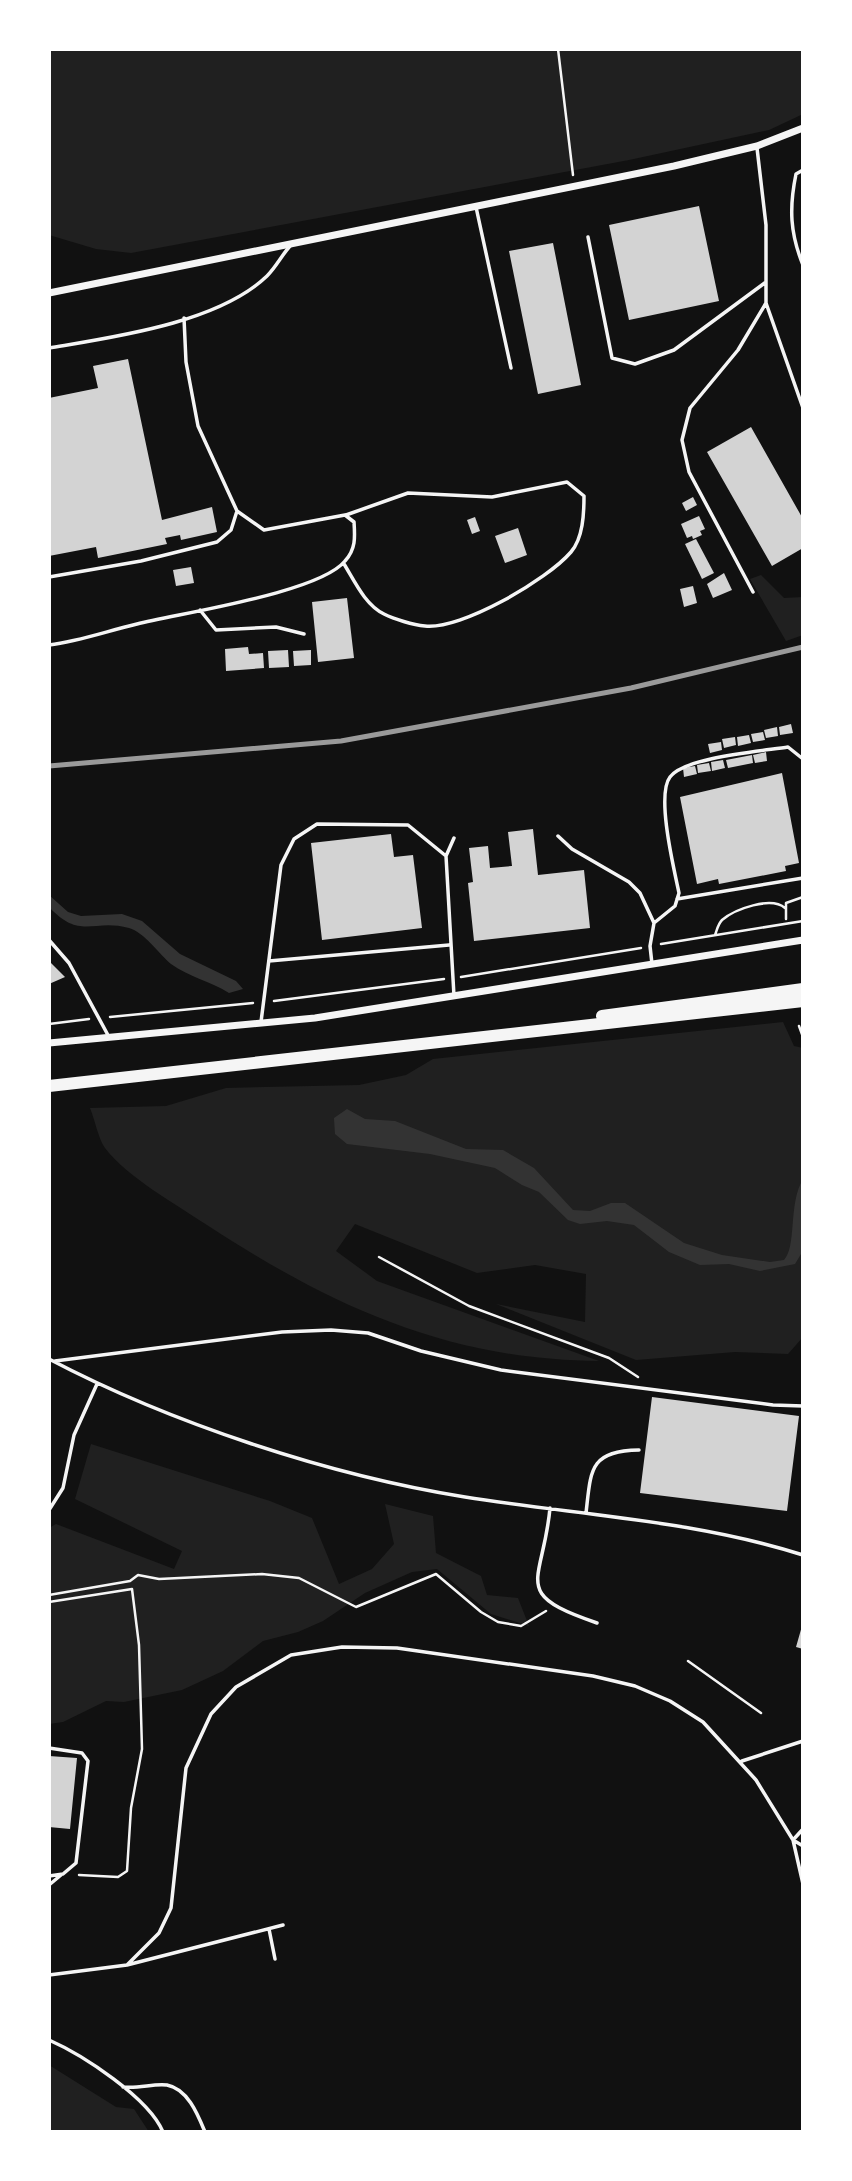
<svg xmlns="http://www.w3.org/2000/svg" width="852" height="2181" font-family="Barlow,sans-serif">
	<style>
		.green { fill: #202020 }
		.water { fill: #333 }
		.building { fill: #d3d3d3 }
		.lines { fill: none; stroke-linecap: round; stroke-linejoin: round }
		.path { stroke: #f5f5f5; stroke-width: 2.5 }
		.service { stroke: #f5f5f5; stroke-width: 3.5 }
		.minor { stroke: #f5f5f5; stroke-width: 7 }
		.trunk { stroke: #f5f5f5; stroke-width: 12 }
		.rail { stroke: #9a9a9a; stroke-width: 5 }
	</style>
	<rect width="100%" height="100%" fill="#111"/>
	<path class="green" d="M49,49H803V114L769,130L629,160L131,253L96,249L49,235Z
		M761,575L784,598L803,597V635L786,641L750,579Z
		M783,1022L794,1046L803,1048V1337L788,1354L735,1352L636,1360L496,1304L585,1322L586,1274L535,1265L477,1273L355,1224L336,1251L377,1281L599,1361C448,1360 331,1306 207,1225C177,1205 127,1177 105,1148C98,1138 95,1120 90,1108L166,1106L226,1088L359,1085L406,1075L433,1059Z
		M91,1444L270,1501L312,1518L339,1584L372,1569L394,1544L385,1504L433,1516L436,1553L481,1576L487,1595L518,1598L529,1626L491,1614L437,1569L412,1572L365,1593L323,1621L298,1632L263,1641L223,1671L182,1690L124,1702L106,1701L63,1722L49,1724V1528L56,1524L174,1569L182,1551L75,1499Z
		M49,2065L116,2107L134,2109L149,2132H49Z"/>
	<path class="water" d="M49,895L68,912L81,916L122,914L142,921L180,954L236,981L243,989L229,993C210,981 189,977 171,964C159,954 144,932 129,928C93,918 81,941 49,907Z
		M347,1109L365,1119L395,1121L466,1149L503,1150L534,1168L573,1210L590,1211L611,1203H625L684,1243L722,1255L770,1262L784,1260C797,1246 788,1204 803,1179L801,1254L795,1264L760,1271L729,1264L700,1265L669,1252L634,1225L607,1221L580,1224L568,1220L539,1192L522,1185L495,1168L430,1154L347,1144L335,1134L334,1118Z"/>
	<path class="building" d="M699,206L719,301L629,320L609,225Z
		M553,243L581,385L538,394L509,251Z
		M128,359L162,520L212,507L217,532L181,540L180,535L165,538L167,544L98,558L96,547L49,556V398L98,388L93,366Z
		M751,427L803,519V548L772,566L707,452Z
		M693,497L697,505L686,511L682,503Z
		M699,516L705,529L700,531L702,535L693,539L692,536L687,538L681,524Z
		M475,517L480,531L472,534L467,520Z
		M518,528L527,555L505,563L495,536Z
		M696,539L714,573L702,579L685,544Z
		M191,567L194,583L176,586L173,570Z
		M724,573L732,590L713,598L707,584Z
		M693,586L697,603L684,607L680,589Z
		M347,598L354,658L318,662L312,602Z
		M248,647L249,654L263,653L264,668L226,671L225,649Z
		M288,650L289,667L269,668L268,651Z
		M311,650V665L294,666L293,651Z
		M791,724L793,733L780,735L779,727Z
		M777,727L778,736L766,738L764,730Z
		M763,732L765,740L753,742L751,734Z
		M749,735L751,743L738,746L737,737Z
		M735,737L736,745L724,748L722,739Z
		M721,742L722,750L710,753L708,744Z
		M766,752L767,761L755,763L753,755Z
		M752,755L753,763L728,768L726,760Z
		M723,760L725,768L712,771L711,762Z
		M709,763L711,771L698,773L697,765Z
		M695,766L697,774L684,777L683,768Z
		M782,773L799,863L785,866L786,871L719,884L718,879L697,884L680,797Z
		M533,829L538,875L584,870L590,928L474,941L468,883L473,882L469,848L488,846L490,868L512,866L508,832Z
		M391,834L394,857L413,855L422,928L322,940L311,843Z
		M49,961L65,977L49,984Z
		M652,1397L799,1416L787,1511L640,1493Z
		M802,1626H803V1649L796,1647Z
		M49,1756L77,1758L70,1829L49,1827Z"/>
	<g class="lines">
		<path class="path" d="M558,49L573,175
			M786,919V903L803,897
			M715,935C717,930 718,924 722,920C735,909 771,896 785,908
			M661,944L803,921
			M461,977L641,948
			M274,1001L444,979
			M110,1017L253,1003
			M49,1024L89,1019
			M799,1026L803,1037
			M379,1257L469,1306L609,1358L638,1377
			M49,1595L130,1581L138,1575L159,1579L262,1574L299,1578L356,1607L436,1574L481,1612L498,1622L521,1626L546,1611
			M49,1602L132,1589L139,1645L142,1749L131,1808L127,1871L118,1877L79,1875
			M688,1661L761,1713"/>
		<path class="service" d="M803,170L796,174C789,208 790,233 803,265
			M476,207L511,368
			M588,237L612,358L635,364L674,350L766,282
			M766,303L803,408
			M49,348C114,337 218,323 267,276C276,267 282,255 290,246
			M344,564C354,580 365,605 384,614C394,619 413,625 425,626C461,630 547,580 571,552C583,538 584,514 584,496L567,482L492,497L408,493L346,515
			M49,577L141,561L217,542L231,530L237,511
			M753,592L689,472L682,440L690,408L738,350L766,303V225L757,148
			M200,610L216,630L276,627L304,634
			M49,645C80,641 107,631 137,624C180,613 319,593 345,561C356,549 355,537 354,522L345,515L264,530L237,511L198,426L186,362L184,318
			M558,836L572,849L629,882L640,893L654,923
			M454,838L446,856L454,996
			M677,899L803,878
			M49,940L69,963L109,1037
			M269,961L449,945
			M652,964L650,946L654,923L675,906L679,893C674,869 656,795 670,777C685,757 762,751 788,747L803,759
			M261,1022L281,865L294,839L317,824L408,825L446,856
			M49,1359C171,1423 328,1475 465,1497C578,1515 693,1520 803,1555
			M55,1361L282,1332L331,1330L368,1333L421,1351L501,1370L773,1405L803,1406
			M550,1508C543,1584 509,1593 597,1623
			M49,1510L63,1488L74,1435L97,1384
			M586,1513C591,1470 589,1451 639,1450
			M49,1748L82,1753L88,1761L76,1863L63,1874L49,1876
			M742,1761L803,1741
			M793,1840L803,1829
			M793,1840L803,1846
			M49,1885L61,1875
			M269,1929L275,1959
			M127,1965L159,1933L171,1908L186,1768L211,1714L236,1687L291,1655L342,1647L397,1648L593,1676L635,1686L670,1701L703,1722L756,1780L793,1840L803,1884
			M49,1975L127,1965L283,1925
			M49,2040C83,2055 149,2098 163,2132
			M123,2087C139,2089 154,2083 167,2085C188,2089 198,2115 205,2132"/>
		<path class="minor" d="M49,293L674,166L757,146L803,128
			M49,1043L315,1018L803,940"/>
		<path class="trunk" d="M602,1016L803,989
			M49,1086L803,1001"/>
		<path class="rail" d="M49,766L341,741L631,688L803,647"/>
	</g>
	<rect width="852" height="2181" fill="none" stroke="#ffffff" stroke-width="102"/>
</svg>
